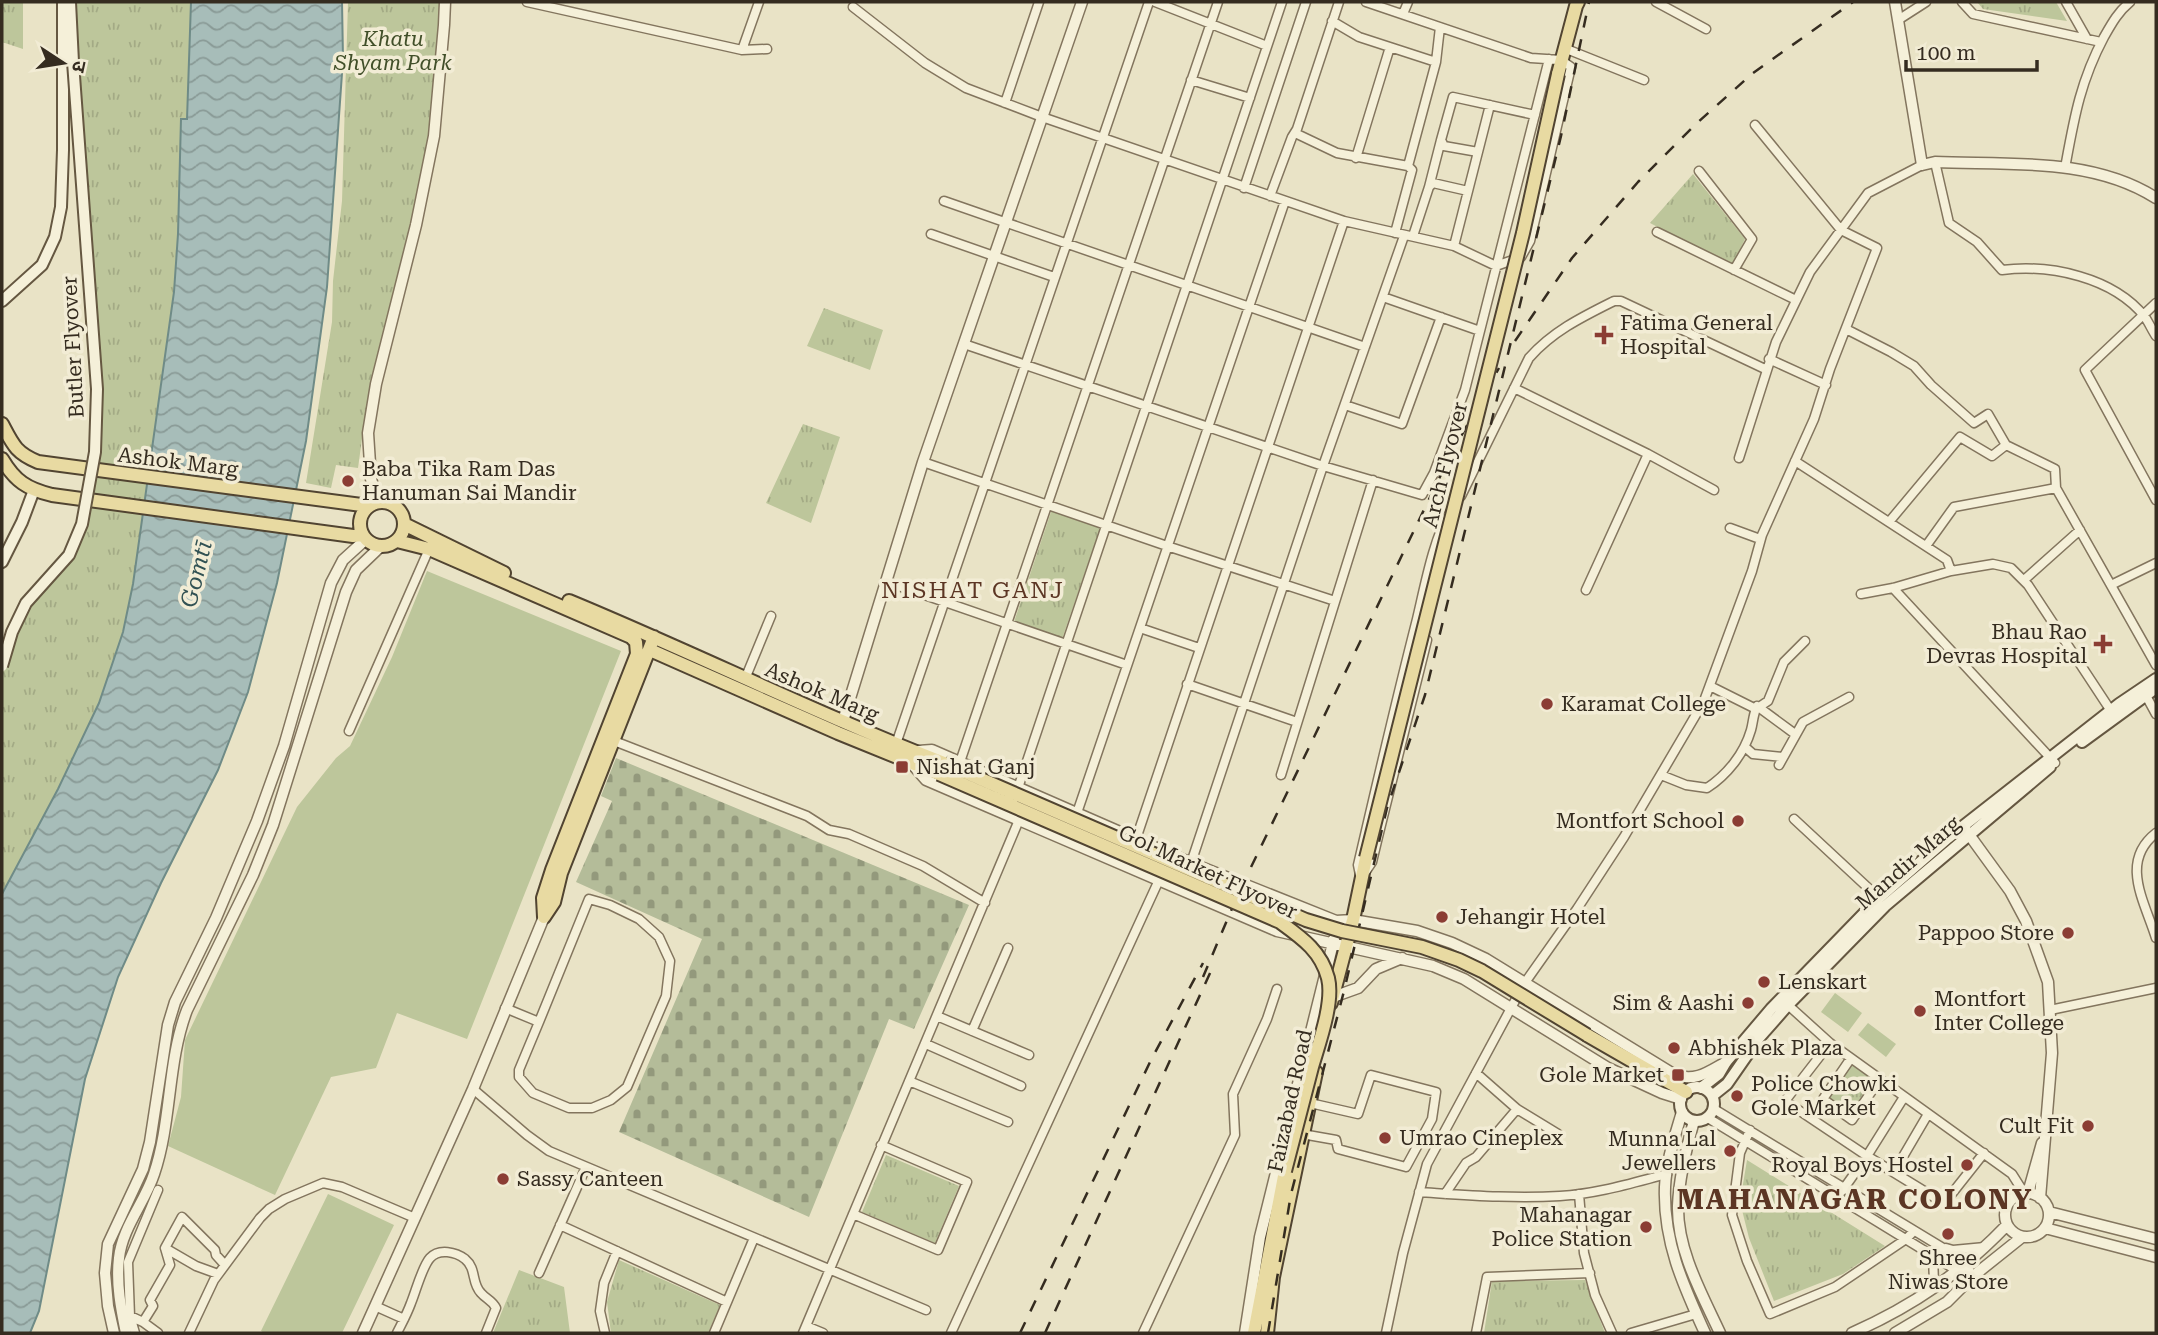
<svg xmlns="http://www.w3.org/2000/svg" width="2158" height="1335" font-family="'Roboto Serif','Noto Sans Devanagari',serif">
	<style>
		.grass { fill: #bdc69b }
		.cemetery { fill: url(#cemetery-stones) }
		.park { fill: url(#park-tufts) }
		.water { fill: url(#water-waves); stroke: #6f8b87; stroke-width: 2 }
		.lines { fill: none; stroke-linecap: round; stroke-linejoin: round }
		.minor-casing { stroke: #83755e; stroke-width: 11 }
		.tertiary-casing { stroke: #83755e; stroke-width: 13 }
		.secondary-casing { stroke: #655741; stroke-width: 14 }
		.primary-casing { stroke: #514431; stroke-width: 16 }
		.minor { stroke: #f5f0d9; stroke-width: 8 }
		.tertiary { stroke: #f5f0d9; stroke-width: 10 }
		.secondary { stroke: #f5f0d9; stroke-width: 10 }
		.primary { stroke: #e8daa2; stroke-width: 12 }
		.rail { stroke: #352c20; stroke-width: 2.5; stroke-dasharray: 12 12; stroke-linecap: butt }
		.secondary-bridge-casing { stroke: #655741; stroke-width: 14; stroke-linecap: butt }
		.primary-bridge-casing { stroke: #514431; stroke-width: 16; stroke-linecap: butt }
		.secondary-bridge { stroke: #f5f0d9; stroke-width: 10 }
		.primary-bridge { stroke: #e8daa2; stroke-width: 12 }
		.poi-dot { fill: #8b3d34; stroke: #f2ecd5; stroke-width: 2.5 }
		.labels { text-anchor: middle; stroke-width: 7; stroke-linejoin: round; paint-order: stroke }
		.park-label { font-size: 21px; font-style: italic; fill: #414f29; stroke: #f2ecd5 }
		.poi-label { font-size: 21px; fill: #352c20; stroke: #f2ecd5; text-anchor: start }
		.street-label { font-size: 21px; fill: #352c20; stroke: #f2ecd5 }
		.water-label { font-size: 23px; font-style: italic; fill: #315153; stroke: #f2ecd5 }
		.neighbourhood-label { font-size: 23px; letter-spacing: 2px; fill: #5c3624; stroke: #f2ecd5 }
		.district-label { font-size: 28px; font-weight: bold; letter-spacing: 2px; fill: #5c3624; stroke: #f2ecd5 }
	</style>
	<defs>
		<pattern id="cemetery-stones" width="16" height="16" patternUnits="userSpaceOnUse" patternTransform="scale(1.75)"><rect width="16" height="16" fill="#b4bc99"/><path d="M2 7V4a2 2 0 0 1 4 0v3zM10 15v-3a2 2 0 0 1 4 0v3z" fill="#93997c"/></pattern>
		<pattern id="park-tufts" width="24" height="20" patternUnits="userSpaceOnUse" patternTransform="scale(1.75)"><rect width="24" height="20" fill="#bdc69b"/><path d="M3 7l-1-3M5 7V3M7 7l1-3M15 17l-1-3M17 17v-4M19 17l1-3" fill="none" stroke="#a3aa85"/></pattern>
		<pattern id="water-waves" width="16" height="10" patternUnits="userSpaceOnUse" patternTransform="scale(1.75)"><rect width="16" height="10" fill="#a7bdb9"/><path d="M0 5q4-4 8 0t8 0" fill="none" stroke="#899a96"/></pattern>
	</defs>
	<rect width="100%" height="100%" fill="#e9e3c6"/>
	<path class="grass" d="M427,571L621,651L467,1039L397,1013L376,1068L331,1077L275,1195L168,1146L181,1097L185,1040L297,807L336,758L350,746L392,657Z
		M1835,993L1862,1013L1848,1032L1821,1012Z
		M1868,1023L1896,1044L1886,1057L1858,1035Z
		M328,1194L394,1225L342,1333H264L261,1331Z"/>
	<path class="cemetery" d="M616,758L969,905L914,1029L889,1019L809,1217L619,1132L702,939L576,882L612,801L601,796Z"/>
	<path class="park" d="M2,2H23V49L2,42Z
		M73,2H191L187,119L181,120L178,234L174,292L133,584L123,632L99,703L58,789L2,894V665L16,621L78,538L96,439Z
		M348,2H441L430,139L414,226L365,417L358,468L336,465L331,488L306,483L332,322L333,281L342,201Z
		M1977,2H2056L2067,21L1983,9Z
		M1693,174L1745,239L1732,266L1650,223Z
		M824,308L883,330L870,370L807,346Z
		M803,424L840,437L811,523L766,503Z
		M1052,509L1101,526L1062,639L1014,622Z
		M1850,1063L1876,1082L1851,1117L1825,1098Z
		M886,1155L959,1186L935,1243L862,1212Z
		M1747,1160L1885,1246L1843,1274L1774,1301L1749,1238L1740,1202Z
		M619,1260L720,1305L708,1333H611L607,1302Z
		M519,1270L564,1287L570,1333H493Z
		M1585,1280L1605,1333H1484L1492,1281Z"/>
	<path class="water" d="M191,2H342L343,59L327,287L306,441L277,583L248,692L218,770L161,883L118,977L85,1079L39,1311L30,1333H2V894L58,789L99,703L123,632L133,584L174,292L178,234L181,119H187Z"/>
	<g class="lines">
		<defs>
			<path id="minor" d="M527,2L742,50L767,49
				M1155,2L1267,46
				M1656,2L1706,29
				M1962,2L1973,14L2101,42
				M2066,2L2087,39
				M853,7L925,63L966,88L1042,117L1344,221L1454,246L1496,266L1521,257L1530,241L1571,67L1561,60L1531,58L1366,2
				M1403,14L1408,2
				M1898,20L1926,2
				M1332,21L1359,37L1436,62
				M1564,48L1644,80
				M742,50L759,2
				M1191,80L1250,98
				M1005,103L1039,2
				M1295,133L1337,153L1408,166
				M1478,152L1444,146L1441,140L1453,97L1535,115
				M1356,158L1390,47
				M1935,162L1949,223L1977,242L2002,270C2050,264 2113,277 2145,317C2149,323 2152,330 2156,336
				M2065,168C2074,119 2080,82 2104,37C2112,23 2118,12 2130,2
				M1699,171L1752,239L1734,270
				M1429,187L1441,140
				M1244,188L1306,2
				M1270,196L1292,137L1297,129L1339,2
				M944,201L1365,347
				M1657,232L1796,300
				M1395,233L1412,170L1408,166L1436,62L1440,27
				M931,234L1054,277
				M1413,236L1429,187L1433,183L1468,191
				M1454,246L1490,105
				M1383,297L1480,331
				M2156,303L2085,370L2156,500
				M1846,329L1891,352L1914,366L1931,385L1974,423L1988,414L2006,445L2055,469L2056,488L2156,665
				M964,344L1323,466L1422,495L1434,473L1465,390L1549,59
				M1769,359L1826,385
				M1514,388L1648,454L1714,490
				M1345,405L1402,424L1441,317
				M1739,458L1776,342L1810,272L1868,193L1922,165
				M1795,461L1947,560L1951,571
				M923,462L1167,546L1335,601
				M1461,496L1529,358C1553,331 1582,317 1614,301H1621L1765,369
				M1889,522L1960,437L1992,456L2006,445
				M1730,528L1760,539
				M1926,546L1954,507L2056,488
				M2024,580L2080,530
				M887,582L1127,665
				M2111,585L2156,563
				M1893,588L2055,763
				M1586,590L1648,454
				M1861,594L1893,588L1951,571L1993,564L2011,568L2028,585L2113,714
				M1140,628L1199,648
				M745,679L771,616
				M1187,684L1297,722
				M1710,686L1756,709L1768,701L1784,662L1805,641
				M2144,692L2156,714
				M1757,706L1795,734
				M349,731L429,549
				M614,741L807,816L829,830L849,834L923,866L985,903
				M896,744L1149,2
				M1745,747L1753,754L1782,757
				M960,762L1218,2
				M1779,765L1803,722L1849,697
				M1281,775L1373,480
				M1661,775L1686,785L1707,788C1727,775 1744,754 1751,730C1753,723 1753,716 1756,709
				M1018,788L1282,2
				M1077,813L1285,201
				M1794,819L1879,898
				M2156,833C2119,862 2145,902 2156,938
				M1134,845L1344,221
				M1190,866L1323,466L1404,236
				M1366,871L1372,862L1378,837L1427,640
				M1360,875L1358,865C1377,783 1396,701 1417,619C1424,590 1434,536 1450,512
				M1788,1005L1830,1043L2012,1174L2024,1193
				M505,1008L539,1022L519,1070V1077L533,1093L569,1108H592L611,1100L627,1087L666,996L670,961L659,937L639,919L610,905L589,899L539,1022
				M2050,1010L2156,988
				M937,1016L1029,1055
				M972,1031L1008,948
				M1830,1043L1785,1101L1867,1156L1942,1202L1946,1201L1984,1153
				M926,1044L1021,1086
				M1851,1058L1823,1099L1852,1120L1880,1079
				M1476,1073L1517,1109L1558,1134
				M909,1081L1008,1122
				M473,1089L527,1135L549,1151L926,1310
				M1714,1109L1966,1262L1972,1277
				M1708,1118L1956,1270L1972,1277
				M1750,1130L1740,1153L1732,1215L1747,1261L1770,1314L1835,1287L1906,1239L1914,1231
				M1302,1134L1336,1140L1338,1149L1406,1167L1432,1119L1436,1092L1371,1075L1358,1114L1310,1103
				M1894,1172L1928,1114
				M1842,1191L1867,1156L1904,1097
				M1419,1192C1466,1195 1513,1199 1560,1196C1597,1194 1632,1183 1667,1174
				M1445,1194L1466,1163L1476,1157L1517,1109
				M1579,1194L1584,1253L1595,1295L1612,1333
				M853,1214L938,1250L967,1182L881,1145
				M560,1225L727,1302
				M165,1248L196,1266L218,1274
				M1946,1248L1953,1250L1985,1247
				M539,1273L586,1167
				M1929,1289L1934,1283L1933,1256
				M375,1306L404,1319
				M130,1316L143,1322L153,1306L150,1300L170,1265L165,1248L182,1217L215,1250L216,1255L225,1265
				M143,1322L158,1333
				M806,1326L823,1333
				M135,1333L130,1316L128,1262L158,1190
				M189,1333L214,1280L260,1218L269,1209L285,1199L323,1183L342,1187L415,1218
				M397,1333C402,1323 407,1314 411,1303C416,1291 422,1267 430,1258C439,1248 456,1252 465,1259C477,1269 471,1283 481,1293C486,1299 492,1300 496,1308L486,1333
				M605,1333L600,1311L604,1283L617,1251
				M714,1333L754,1238
				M803,1333L1019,820
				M951,1333L1159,880
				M1143,1333L1235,1135L1233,1094L1267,1019L1277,989
				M1386,1333L1403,1253L1427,1164L1524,984L1577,909L1624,837L1704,701L1752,571L1762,535L1814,419L1830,369L1877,248L1841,230L1755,125
				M1476,1333L1487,1277L1590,1273
				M1631,1333L1696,1314"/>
			<path id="tertiary" d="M1895,2L1922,165L1935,162C2008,165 2092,157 2156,198
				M378,502L371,479L368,433L376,384L416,225L434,136L444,25L445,2
				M843,721L923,462L1082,2
				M918,751L932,750L1191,863L1336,921L1353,920L1417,931L1452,943L1486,959L1675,1075C1696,1082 1708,1072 1726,1062
				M912,764L926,780L1277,931L1433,966L1464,979L1608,1068L1662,1093L1681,1099
				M1965,829L2010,891L2026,921L2048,982L2052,1053L2040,1198
				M1333,997L1358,988L1376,969L1402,958
				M1682,1112C1675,1136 1666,1162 1665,1187C1663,1241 1683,1285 1705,1333
				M1694,1121C1686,1149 1679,1177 1678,1206C1677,1250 1702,1294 1720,1333
				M2028,1193L2042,1143
				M2005 1215a22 22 0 1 1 44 0a22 22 0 1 1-44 0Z
				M2049,1212L2156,1239
				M2045,1228L2156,1257
				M114,1333L108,1306L105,1273L108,1244L143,1169L150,1142L168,1025L175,1002L216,918L257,821L284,746L331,583L343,560L365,540
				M126,1333C121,1309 116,1284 119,1258C122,1228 145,1202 154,1174C172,1121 167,1062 187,1010L253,875L273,825L346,592L356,570L380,547
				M363,1333L473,1089L544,917
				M1245,1333L1260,1237L1334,939
				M1852,1333C1913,1306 1961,1273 2007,1225
				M1895,1333L1947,1302L1972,1277L2022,1237"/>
			<path id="secondary" d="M70,2L73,62
				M2,301L42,265L55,237L61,207L63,150V2
				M2,562L22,522L34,490
				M2082,742L2156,688
				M1680 1104a17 17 0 1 1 34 0a17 17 0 1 1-34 0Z
				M1701,1088L1719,1074L1726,1062L1771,1009L1879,898L1948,838L2119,704L2156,679
				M1712,1096L1727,1084L1759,1038L1788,1005L1885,906L2050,767"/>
			<path id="primary" d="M1558,74L1576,6L1578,2
				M2,424C13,445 16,453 38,462L369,506
				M2,459C15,481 27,489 52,495L353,536L362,535
				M360 524a22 22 0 1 1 44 0a22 22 0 1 1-44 0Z
				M404,524L504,573
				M397,541L429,549L631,637L636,642L637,654L552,870L543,898L544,917L554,902L561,873L654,637
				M569,601C695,653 817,714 944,763
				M650,650L838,733L939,774
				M1331,1003L1353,920L1366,858
				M1587,1035L1686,1092
				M1254,1333L1285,1171
				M1267,1333L1273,1277L1316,1072"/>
		</defs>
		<use href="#minor" class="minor-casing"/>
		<use href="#tertiary" class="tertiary-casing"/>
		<use href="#secondary" class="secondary-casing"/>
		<use href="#primary" class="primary-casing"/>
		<use href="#minor" class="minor"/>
		<use href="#tertiary" class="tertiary"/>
		<use href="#secondary" class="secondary"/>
		<use href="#primary" class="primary"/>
		<path class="rail" d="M1515,341L1572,258L1638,182L1697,123L1753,73L1853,2
			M1203,977L1239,892L1450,456L1499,368
			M1020,1333L1151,1060L1203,963
			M1045,1333L1211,971
			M1268,1333L1291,1194L1344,991L1387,808L1425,695L1561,136L1589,2"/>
		<defs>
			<path id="secondary-bridge" d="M2,666L12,632L26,603L69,555L82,524L95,452L97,389L73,62"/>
			<path id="primary-bridge" d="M944,763L1306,920L1342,931L1422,947L1459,960L1482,971L1587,1035
				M939,774L1280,922C1302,938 1321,951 1328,978C1334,1002 1319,1043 1312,1067C1303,1102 1294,1136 1285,1171
				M1366,858L1523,233L1558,74"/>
		</defs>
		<use href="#secondary-bridge" class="secondary-bridge-casing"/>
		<use href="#primary-bridge" class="primary-bridge-casing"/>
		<use href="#secondary-bridge" class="secondary-bridge"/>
		<use href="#primary-bridge" class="primary-bridge"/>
	</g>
	<g class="poi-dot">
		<path d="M1600.5 324.5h7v7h7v7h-7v7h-7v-7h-7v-7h7z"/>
		<circle cx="348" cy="481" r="7"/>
		<path d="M2099.5 633.5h7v7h7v7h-7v7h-7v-7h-7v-7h7z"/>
		<circle cx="1547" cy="704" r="7"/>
		<rect x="895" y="760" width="14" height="14" rx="3.5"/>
		<circle cx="1738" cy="821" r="7"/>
		<circle cx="1442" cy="917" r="7"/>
		<circle cx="2068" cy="933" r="7"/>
		<circle cx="1764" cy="982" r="7"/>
		<circle cx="1748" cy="1003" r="7"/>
		<circle cx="1920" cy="1011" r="7"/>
		<circle cx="1674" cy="1048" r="7"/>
		<rect x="1671" y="1068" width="14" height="14" rx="3.5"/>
		<circle cx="1737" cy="1096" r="7"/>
		<circle cx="2088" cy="1126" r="7"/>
		<circle cx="1385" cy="1138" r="7"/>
		<circle cx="1730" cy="1151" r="7"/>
		<circle cx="1967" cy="1165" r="7"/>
		<circle cx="503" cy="1179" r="7"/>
		<circle cx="1646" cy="1227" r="7"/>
		<circle cx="1948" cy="1234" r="7"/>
	</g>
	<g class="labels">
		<g class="park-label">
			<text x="393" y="46">Khatu<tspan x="393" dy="24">Shyam Park</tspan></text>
		</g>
		<g class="poi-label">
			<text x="1620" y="330">Fatima General<tspan x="1620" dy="24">Hospital</tspan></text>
			<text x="362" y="476">Baba Tika Ram Das<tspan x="362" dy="24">Hanuman Sai Mandir</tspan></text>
			<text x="2087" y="639" text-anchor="end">Bhau Rao<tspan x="2087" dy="24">Devras Hospital</tspan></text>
			<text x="1561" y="711">Karamat College</text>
			<text x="916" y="774">Nishat Ganj</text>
			<text x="1724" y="828" text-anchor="end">Montfort School</text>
			<text x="1456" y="924">Jehangir Hotel</text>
			<text x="2054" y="940" text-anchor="end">Pappoo Store</text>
			<text x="1778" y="989">Lenskart</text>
			<text x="1934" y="1006">Montfort<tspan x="1934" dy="24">Inter College</tspan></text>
			<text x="1734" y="1010" text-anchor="end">Sim &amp; Aashi</text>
			<text x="1688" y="1055">Abhishek Plaza</text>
			<text x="1664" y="1082" text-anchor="end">Gole Market</text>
			<text x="1751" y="1091">Police Chowki<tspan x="1751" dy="24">Gole Market</tspan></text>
			<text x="2074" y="1133" text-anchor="end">Cult Fit</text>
			<text x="1399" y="1145">Umrao Cineplex</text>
			<text x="1716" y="1146" text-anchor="end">Munna Lal<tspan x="1716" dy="24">Jewellers</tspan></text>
			<text x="1953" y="1172" text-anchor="end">Royal Boys Hostel</text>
			<text x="517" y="1186">Sassy Canteen</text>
			<text x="1632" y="1222" text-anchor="end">Mahanagar<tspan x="1632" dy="24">Police Station</tspan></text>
			<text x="1948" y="1265" text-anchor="middle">Shree<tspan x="1948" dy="24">Niwas Store</tspan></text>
		</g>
		<g class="street-label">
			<text transform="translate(73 347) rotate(-93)" y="7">Butler Flyover</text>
			<text transform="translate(178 462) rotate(7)" y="7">Ashok Marg</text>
			<text transform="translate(1445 465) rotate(-76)" y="7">Arch Flyover</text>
			<text transform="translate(822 692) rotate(23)" y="7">Ashok Marg</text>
			<text transform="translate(1908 863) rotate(-41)" y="7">Mandir Marg</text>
			<text transform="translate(1208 872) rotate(25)" y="7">Gol Market Flyover</text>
			<text transform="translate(1290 1101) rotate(-78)" y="7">Faizabad Road</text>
		</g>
		<g class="water-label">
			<text transform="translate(196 574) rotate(-76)" y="8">Gomtī</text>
		</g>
		<g class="neighbourhood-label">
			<text x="973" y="598">NISHAT GANJ</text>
		</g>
		<g class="district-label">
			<text x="1855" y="1209">MAHANAGAR COLONY</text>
		</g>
	</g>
	<rect width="2158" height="1335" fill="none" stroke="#352c20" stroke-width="7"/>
	<g transform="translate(63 63) rotate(102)" stroke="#f2ecd5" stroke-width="5" paint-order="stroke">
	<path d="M0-5L12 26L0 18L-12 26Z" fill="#352c20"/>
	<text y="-10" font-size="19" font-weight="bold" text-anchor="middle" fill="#352c20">उ</text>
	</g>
	<path d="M1906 60v10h131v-10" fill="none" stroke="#352c20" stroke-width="3.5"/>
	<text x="1916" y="60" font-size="21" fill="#352c20" stroke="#f2ecd5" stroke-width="5" paint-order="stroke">100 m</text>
</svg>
